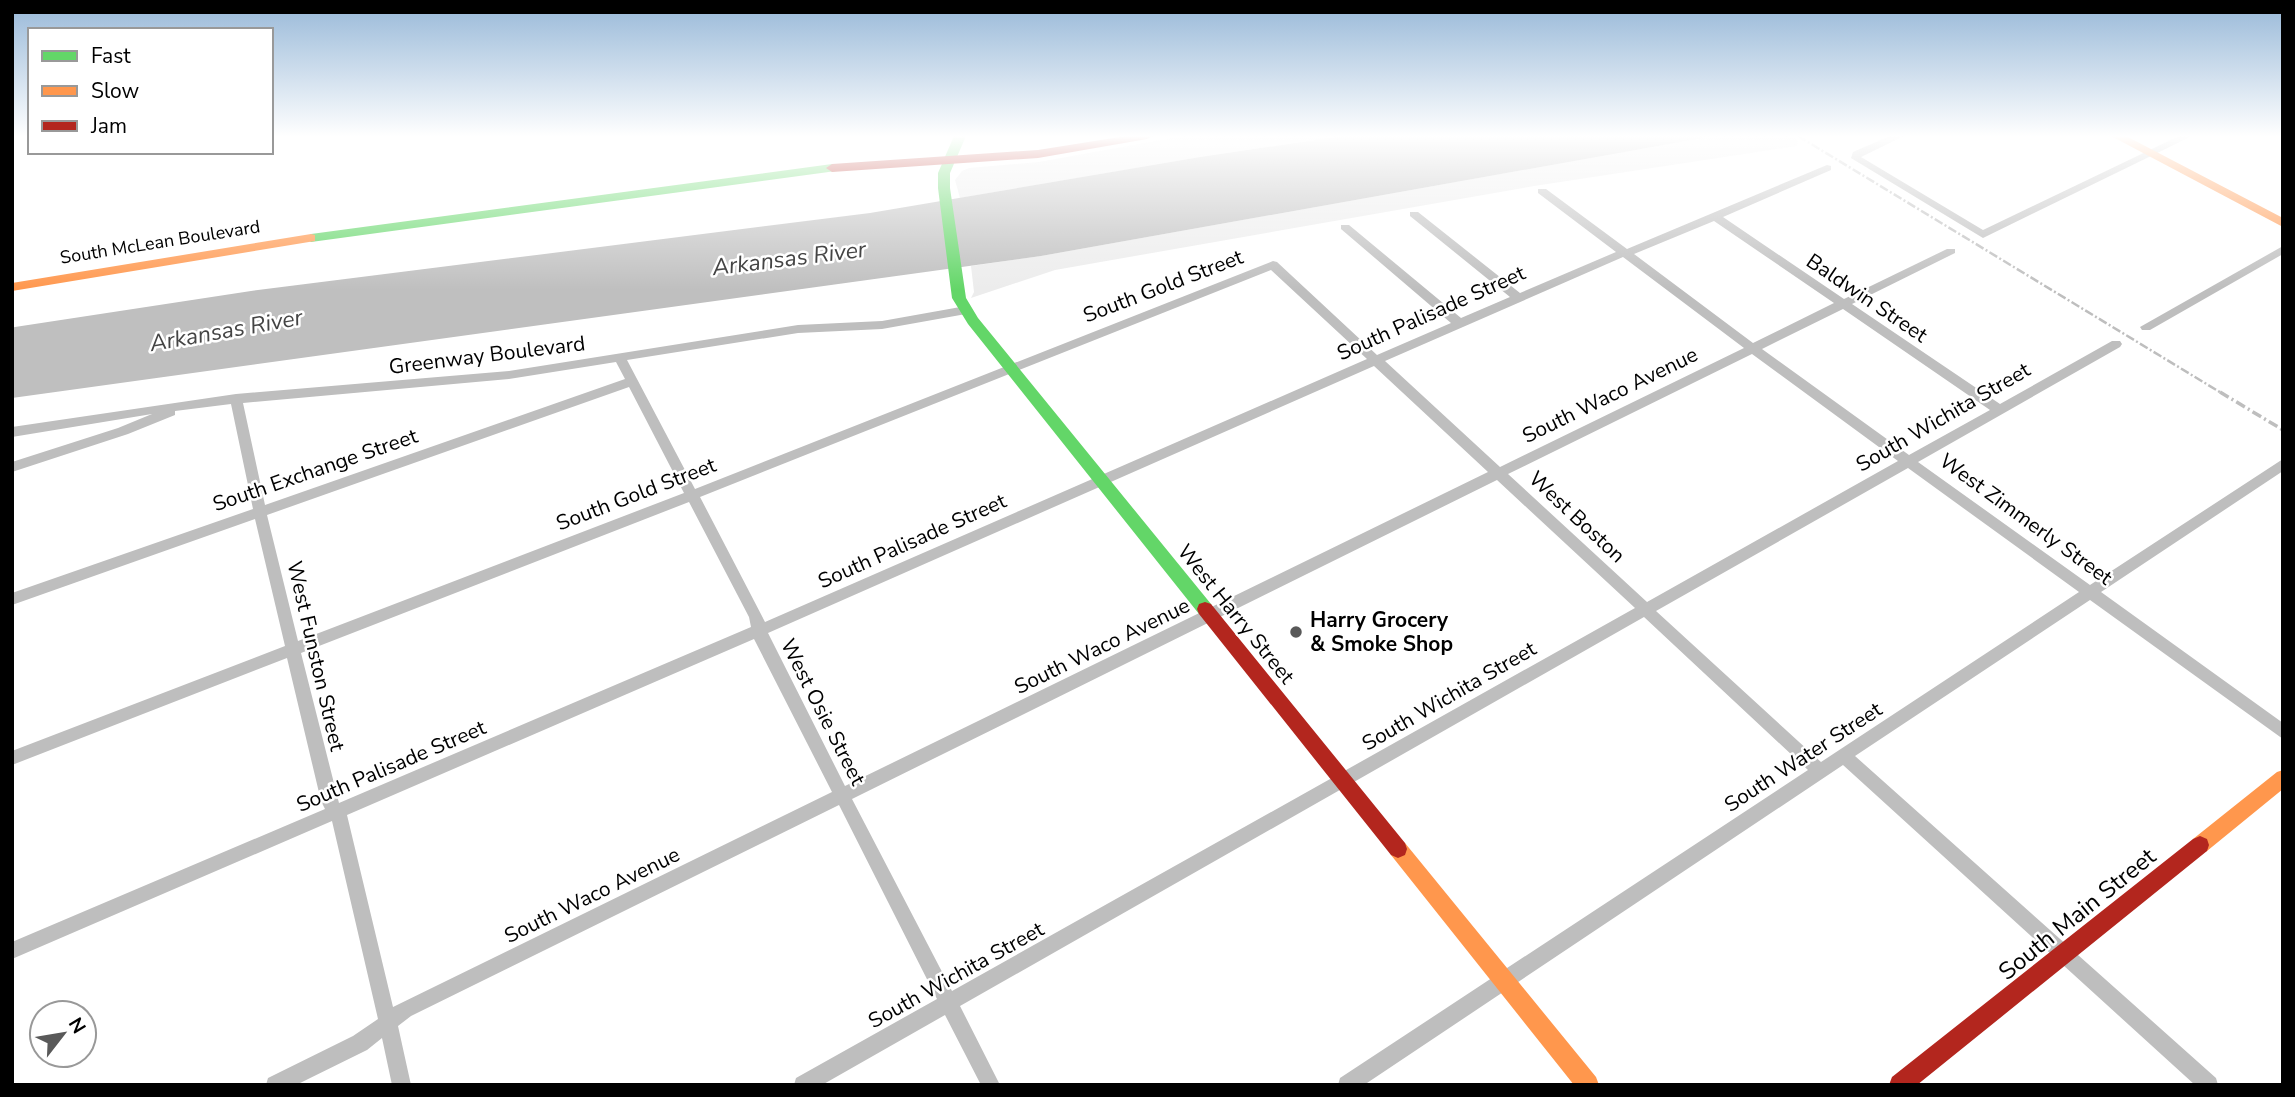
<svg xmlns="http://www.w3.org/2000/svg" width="2295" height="1097" font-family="'Nunito Sans',sans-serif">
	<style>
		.green { fill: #ececec }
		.water { fill: #bfbfbf }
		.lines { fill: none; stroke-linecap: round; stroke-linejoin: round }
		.street { fill: #bebebe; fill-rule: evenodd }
		.fast { fill: #63d668; fill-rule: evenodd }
		.slow { fill: #ff974d; fill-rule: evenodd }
		.jam { fill: #b3261e; fill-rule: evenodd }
		.rail-far1 { stroke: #bebebe; stroke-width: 2.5; stroke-dasharray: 9 2.5 2 2.5; stroke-linecap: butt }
		.rail { stroke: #bebebe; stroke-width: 3.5; stroke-dasharray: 10 3.5 2 3.5; stroke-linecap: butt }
		.poi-dot { fill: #595959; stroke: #fff; stroke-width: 2.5 }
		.labels { text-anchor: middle; stroke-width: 5; stroke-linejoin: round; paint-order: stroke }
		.far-street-label { font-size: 18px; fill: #000; stroke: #fff }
		.street-label { font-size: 21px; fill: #000; stroke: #fff }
		.poi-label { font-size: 21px; font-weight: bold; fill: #000; stroke: #fff; text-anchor: start }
		.water-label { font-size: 23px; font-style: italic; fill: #444; stroke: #fff }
		.near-street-label { font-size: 24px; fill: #000; stroke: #fff }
	</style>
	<rect width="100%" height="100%" fill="#fff"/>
	<path class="green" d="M1183,136H1342L1200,157L960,198L955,180L962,171L969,168L1039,162Z
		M1714,136H1792L1798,140L1797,146L1534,186L1055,270L971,298L974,292L971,266L1041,256Z"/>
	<path class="water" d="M1342,136H1714L1041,256L12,398V328L15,327L251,291L870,213L1200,157Z"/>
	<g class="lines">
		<path class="street" d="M1890,136H1904L1861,157L1983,230L2179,136H2192L1983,238L1851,158L1853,152Z
			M1827,165L1831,166V170L1723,217L1844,299L1947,249H1955V253L1852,304L2000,404L2112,341H2120L2122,344L2120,347L1918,462L2090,585L2283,459V471L2101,592L2283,723V739L2090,600L1855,756L2216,1078L2218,1085H2195L1843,765L1364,1085H1338L1340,1078L1808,770L1644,617L960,1006L1000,1085H981L945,1015L822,1085H794L796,1078L937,999L839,805L411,1016L398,1026L411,1085H392L382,1038L367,1050L296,1085H266L268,1078L353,1036L378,1019L332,821L12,959V942L325,809L321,801L287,658L12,765V751L285,646L255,519L12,605V593L253,509L231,404L175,411V415L128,434L12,472V462L118,428L152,414L12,437V427L236,394L509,371L798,325L882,321L966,306L970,307V313L966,314L882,329L798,333L627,360L695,489L1273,261L1277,262L1377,355L1451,323L1341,229V225H1349L1461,318L1510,297L1410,216V212H1418L1520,293L1616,252L1538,193V189H1546L1627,249ZM1714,221L1834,303L1753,343L1634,254ZM1623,257L1744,348L1500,467L1385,361ZM1271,270L1367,359L765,622L700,497ZM1843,309L1990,410L1909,455L1762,349ZM1752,354L1898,461L1647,602L1508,474ZM616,362L625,379L265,505L243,403L509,379ZM1374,366L1488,472L845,786L768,633ZM629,387L684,493L298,641L267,515ZM1908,468L2079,592L1821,762L1656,611ZM1497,480L1635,608L952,991L852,799ZM689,502L749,617L751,627L339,803L301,653ZM754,639L832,792L393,1007L347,815Z
			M2283,246V254L2150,330H2142L2140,327Z"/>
		<path class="fast" d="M954,136H966L950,173V188L966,298L978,318L1211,604L1213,609L1211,614H1199L968,324L952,298L938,188V173Z
			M832,164L838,168L836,171L311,242L305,238L311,234Z"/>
		<path class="slow" d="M2111,136H2126L2283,218V227Z
			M311,234L315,235V241L12,291V283Z
			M2283,770V789L2207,851L2200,854L2193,851L2191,845L2193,839L2277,772Z
			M1398,840L1405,843L1596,1077L1599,1085H1574L1391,855L1389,849L1391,843Z"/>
		<path class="jam" d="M1126,136H1153L1147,139L1038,158L832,172L826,168L832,164L1038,150Z
			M1205,602L1211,604L1405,843L1407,849L1405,855L1398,858L1391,855L1199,614L1197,609L1199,604Z
			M2200,836L2207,839L2209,845L2207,851L1917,1085H1889L1892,1077L2193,839Z"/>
		<path class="rail-far1" d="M1798,136L2223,394"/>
		<path class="rail" d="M2220,392L2283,430"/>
	</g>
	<linearGradient id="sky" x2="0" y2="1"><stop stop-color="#97b8d8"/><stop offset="0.47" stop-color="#fff"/><stop offset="1" stop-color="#fff" stop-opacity="0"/></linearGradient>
	<rect width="2295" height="290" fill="url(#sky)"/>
	<circle class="poi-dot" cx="1296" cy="632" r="7"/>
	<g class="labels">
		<g class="far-street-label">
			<text transform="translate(160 242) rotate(-9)" y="6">South McLean Boulevard</text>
		</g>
		<g class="street-label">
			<text transform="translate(1163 286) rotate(-21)" y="7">South Gold Street</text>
			<text transform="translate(1867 298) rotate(34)" y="7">Baldwin Street</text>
			<text transform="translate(1431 313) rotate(-24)" y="7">South Palisade Street</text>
			<text transform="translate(487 355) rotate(-7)" y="7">Greenway Boulevard</text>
			<text transform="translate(1610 395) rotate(-26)" y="7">South Waco Avenue</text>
			<text transform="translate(1943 417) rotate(-30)" y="7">South Wichita Street</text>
			<text transform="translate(315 470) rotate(-19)" y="7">South Exchange Street</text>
			<text transform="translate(636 494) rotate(-21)" y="7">South Gold Street</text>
			<text transform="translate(1577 517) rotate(43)" y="7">West Boston</text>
			<text transform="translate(2026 519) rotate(36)" y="7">West Zimmerly Street</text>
			<text transform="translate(912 541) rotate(-24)" y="7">South Palisade Street</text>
			<text transform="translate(1236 614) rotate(51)" y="7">West Harry Street</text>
			<text transform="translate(1102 646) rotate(-26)" y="7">South Waco Avenue</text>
			<text transform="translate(316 656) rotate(77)" y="7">West Funston Street</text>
			<text transform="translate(1449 696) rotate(-30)" y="7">South Wichita Street</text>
			<text transform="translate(823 712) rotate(63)" y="7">West Osie Street</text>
			<text transform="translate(1803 757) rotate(-33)" y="7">South Water Street</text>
			<text transform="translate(391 766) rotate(-23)" y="7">South Palisade Street</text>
			<text transform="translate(592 895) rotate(-26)" y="7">South Waco Avenue</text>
			<text transform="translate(956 975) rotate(-29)" y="7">South Wichita Street</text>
		</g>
		<g class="poi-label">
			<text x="1310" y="627">Harry Grocery<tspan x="1310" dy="24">&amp; Smoke Shop</tspan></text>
		</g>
		<g class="water-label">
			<text transform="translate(789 258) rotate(-7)" y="8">Arkansas River</text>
			<text transform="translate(226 330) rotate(-10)" y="8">Arkansas River</text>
		</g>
		<g class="near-street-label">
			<text transform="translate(2077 914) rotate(-39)" y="8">South Main Street</text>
		</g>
	</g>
	<rect width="2295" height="1097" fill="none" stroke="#000000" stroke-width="28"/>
	<rect x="28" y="28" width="245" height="126" fill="#ffffff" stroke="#999999" stroke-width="2"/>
	<rect x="42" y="51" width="35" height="10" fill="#63d668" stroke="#999999" stroke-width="2"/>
	<text x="91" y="63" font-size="21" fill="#000000">Fast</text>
	<rect x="42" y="86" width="35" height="10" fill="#ff974d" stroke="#999999" stroke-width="2"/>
	<text x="91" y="98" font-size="21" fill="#000000">Slow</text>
	<rect x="42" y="121" width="35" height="10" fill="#b3261e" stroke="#999999" stroke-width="2"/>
	<text x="91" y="133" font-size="21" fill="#000000">Jam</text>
	<g transform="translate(63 1034) rotate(59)"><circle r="33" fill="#ffffff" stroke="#999999" stroke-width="2"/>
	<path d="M0-5L12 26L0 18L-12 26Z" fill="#595959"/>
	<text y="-10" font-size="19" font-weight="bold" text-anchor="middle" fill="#000000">N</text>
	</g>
</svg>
